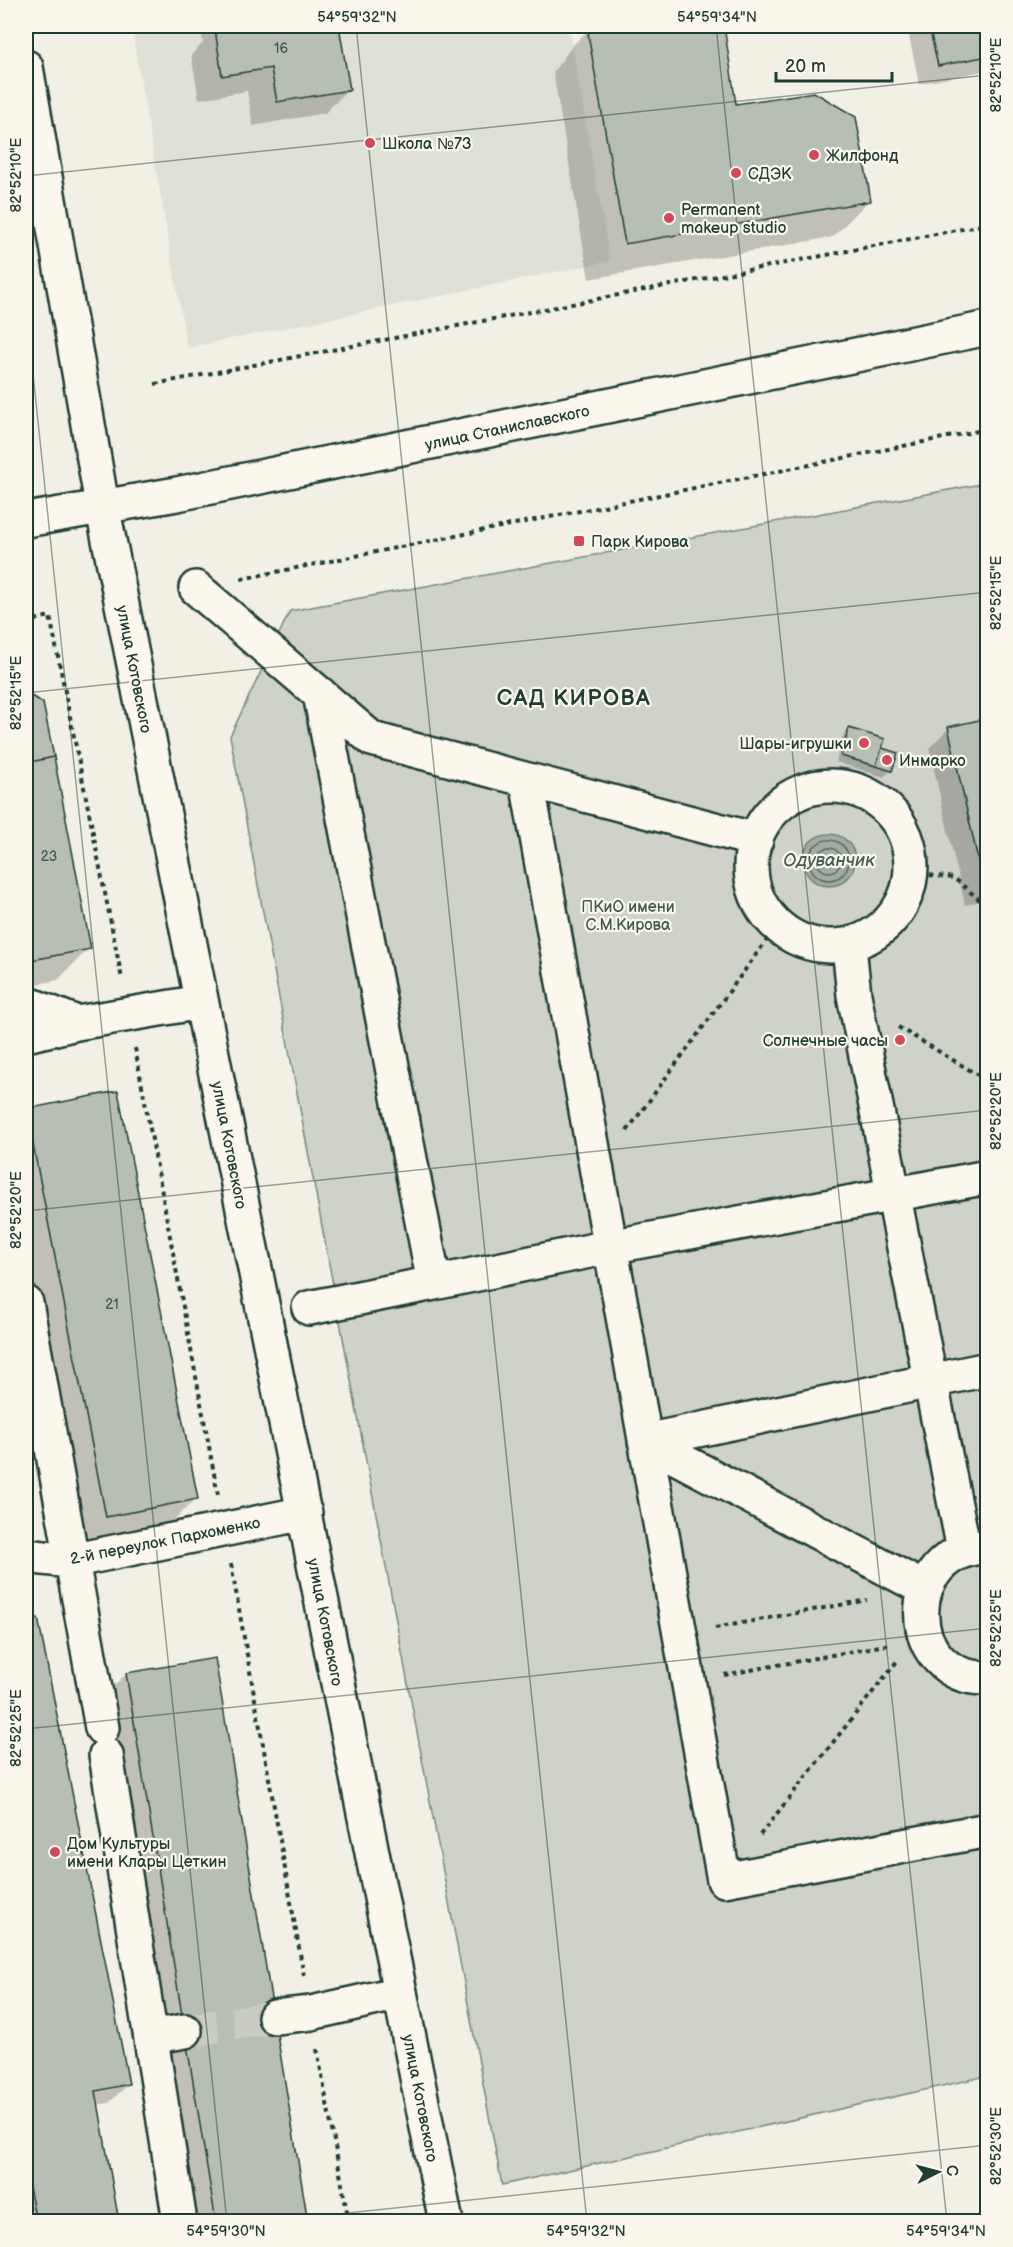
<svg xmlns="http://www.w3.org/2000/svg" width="1013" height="2247" font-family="'Balsamiq Sans',sans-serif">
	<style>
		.built { fill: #e0e1d6 }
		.green { fill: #cfd2c8; stroke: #77887e; stroke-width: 1.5 }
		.water { fill: #a2aba1; stroke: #6e7f75; stroke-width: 1.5 }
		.shadow { fill: #0003 }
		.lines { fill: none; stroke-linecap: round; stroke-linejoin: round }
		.shore { stroke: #536960; stroke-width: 1.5 }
		.building { fill: #b7beb3; stroke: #1f3d34; stroke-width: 1.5 }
		.minor-tunnel { stroke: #c8ccc2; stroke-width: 33; stroke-dasharray: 33 16; stroke-linecap: butt }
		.minor-casing { stroke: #1f3d34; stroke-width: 38 }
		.major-casing { stroke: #1f3d34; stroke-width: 38 }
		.path { stroke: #1f3d34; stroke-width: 4; stroke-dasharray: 4.5 4.5; stroke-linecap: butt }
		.minor { stroke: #fbf7ec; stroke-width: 33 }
		.major { stroke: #fbf7ec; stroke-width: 33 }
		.ticks { fill: none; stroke: #1f3d34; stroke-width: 1.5; stroke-opacity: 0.45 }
		.poi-dot { fill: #d1495b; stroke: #fbf7ec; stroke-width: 2 }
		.labels { text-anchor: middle; stroke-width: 4.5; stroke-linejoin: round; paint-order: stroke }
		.number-label { font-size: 14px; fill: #455d54 }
		.poi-label { font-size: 16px; fill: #1f3d34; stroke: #fbf7ec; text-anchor: start }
		.street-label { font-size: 16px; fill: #1f3d34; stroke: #fbf7ec }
		.park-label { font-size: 16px; fill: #425b52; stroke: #fbf7ec }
		.water-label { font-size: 18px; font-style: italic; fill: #465e55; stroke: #fbf7ec }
		.district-label { font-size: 22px; font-weight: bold; letter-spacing: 1.5px; fill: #1f3d34; stroke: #fbf7ec }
		.neatline { fill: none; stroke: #1f3d34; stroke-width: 2 }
		.ticks-label { font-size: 15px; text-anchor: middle; fill: #1f3d34 }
	</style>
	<rect width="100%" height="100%" fill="#f2f0e5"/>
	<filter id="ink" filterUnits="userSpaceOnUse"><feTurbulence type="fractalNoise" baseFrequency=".0167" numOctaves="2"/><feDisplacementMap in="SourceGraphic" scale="12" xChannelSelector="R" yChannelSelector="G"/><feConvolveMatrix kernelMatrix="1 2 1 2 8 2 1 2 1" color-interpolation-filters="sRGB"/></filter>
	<g filter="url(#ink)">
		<path class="built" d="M131,26H569L610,261L187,348Z"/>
		<path class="green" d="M987,483V2076L502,2185L230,736L290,611Z"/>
		<path class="water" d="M803 860a26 26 0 1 1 52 0a26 26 0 1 1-52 0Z"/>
		<path class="shadow" d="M200,26H338L349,89L325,113L253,126L247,91L199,99L191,55L203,43Z
			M592,26H723L735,106L869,200L833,237L589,279L553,72L573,45Z
			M907,26H988V70L919,84Z
			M26,694L41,704L89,948L58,980L26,986Z
			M988,719V899L965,905L929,748L948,729Z
			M850,730L880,749L891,770L884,777L836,762L843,736Z
			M27,1110L196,1498L165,1530L75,1547L26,1293Z
			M37,1620L128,2084L109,2103L97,2105L118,2222H26V1622Z
			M126,1674L307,2222H180L95,1705Z"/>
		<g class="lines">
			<path class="shore" d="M809 860a20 20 0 1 1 40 0a20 20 0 1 1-40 0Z
				M817 860a12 12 0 1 1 24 0a12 12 0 1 1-24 0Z"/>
		</g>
		<path class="building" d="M228,26H339L350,90L277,102L271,68L222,76L215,29Z
			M595,26H724L736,104L814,92L856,117L871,201L625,244L588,34Z
			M929,26H988V56L938,66Z
			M26,693L43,703L54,757L26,763Z
			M988,718V885L984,886L948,727Z
			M849,728L885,739L876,766L841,756Z
			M882,748L898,753L892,771L876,766Z
			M54,757L91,949L26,961V763Z
			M118,1091L198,1499L106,1517L26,1109Z
			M38,1618L129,2084L96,2091L119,2222H36L26,2172V1620Z
			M215,1658L308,2222H216L126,1673Z"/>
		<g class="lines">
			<path class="minor-tunnel" d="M185,2031L275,2017"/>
			<defs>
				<path id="minor" d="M26,67L102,505
					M196,588L372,739L756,840
					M320,694L434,1283L609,1247L988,1177
					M527,781L724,1880L988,1830
					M751 866a80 80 0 1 1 160 0a80 80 0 1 1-160 0Z
					M849,946L854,995L964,1550
					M26,1003L77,1023L201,1002
					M26,1035L77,1023
					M26,1303L102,1728
					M309,1308L434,1283
					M988,1547C898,1548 901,1681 988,1678
					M26,1556L70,1561L305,1513
					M925,1589L645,1441L988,1369
					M106,1755L180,2222
					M275,2017L311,2013L400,1993
					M151,2037L185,2031"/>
				<path id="major" d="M102,505L446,2222
					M26,520L177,494L988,328"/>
			</defs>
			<use href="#minor" class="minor-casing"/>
			<use href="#major" class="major-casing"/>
			<path class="path" d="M155,384L988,224
				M241,579L988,429
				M26,622L50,616L122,979
				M912,873L954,878L988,907
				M898,1027L988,1081
				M135,1048L218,1495
				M627,1131L777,926
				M231,1564L304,1976
				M715,1628L867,1600
				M724,1675L891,1644
				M760,1835L898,1660
				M317,2049L349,2222"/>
			<use href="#minor" class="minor"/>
			<use href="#major" class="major"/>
		</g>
	</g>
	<path class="ticks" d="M356,26L587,2222M716,26L947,2222M26,176L988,75M26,307L227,2222M26,693L988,592M26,1211L988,1110M26,1729L988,1628M263,2222L988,2145"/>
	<g class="poi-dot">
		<circle cx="370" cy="143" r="6"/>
		<circle cx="814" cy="155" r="6"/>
		<circle cx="736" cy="173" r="6"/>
		<circle cx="669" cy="218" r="6"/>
		<rect x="573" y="535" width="12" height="12" rx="3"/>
		<circle cx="864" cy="743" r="6"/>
		<circle cx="887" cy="760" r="6"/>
		<circle cx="900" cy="1040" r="6"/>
		<circle cx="55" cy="1852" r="6"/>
	</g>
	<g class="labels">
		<g class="number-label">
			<text x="281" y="53">16</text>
			<text x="49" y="861">23</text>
			<text x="112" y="1309">21</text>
		</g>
		<g class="poi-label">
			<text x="382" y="149">Школа №73</text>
			<text x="826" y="161">Жилфонд</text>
			<text x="748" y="179">СДЭК</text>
			<text x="681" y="215">Permanent<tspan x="681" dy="18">makeup studio</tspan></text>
			<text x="591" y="547">Парк Кирова</text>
			<text x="852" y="749" text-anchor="end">Шары-игрушки</text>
			<text x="899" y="766">Инмарко</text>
			<text x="888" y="1046" text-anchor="end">Солнечные часы</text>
			<text x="67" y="1849">Дом Культуры<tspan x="67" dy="18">имени Клары Цеткин</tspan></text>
		</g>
		<g class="street-label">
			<text transform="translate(507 427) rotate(-12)" y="6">улица Станиславского</text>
			<text transform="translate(135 669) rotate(79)" y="6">улица Котовского</text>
			<text transform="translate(230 1145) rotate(79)" y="6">улица Котовского</text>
			<text transform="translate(165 1540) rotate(-11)" y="6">2-й переулок Пархоменко</text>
			<text transform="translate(326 1622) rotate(79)" y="6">улица Котовского</text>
			<text transform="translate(421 2098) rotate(79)" y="6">улица Котовского</text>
		</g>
		<g class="park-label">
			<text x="628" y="912">ПКиО имени<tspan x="628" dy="18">С.М.Кирова</tspan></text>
		</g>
		<g class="water-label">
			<text x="829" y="866">Одуванчик</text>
		</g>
		<g class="district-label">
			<text x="574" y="705">САД КИРОВА</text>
		</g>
	</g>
	<rect width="1013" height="2247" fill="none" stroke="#fbf7ec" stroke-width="66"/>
	<g transform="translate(938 2172) rotate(84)" stroke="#fbf7ec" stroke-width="4.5" paint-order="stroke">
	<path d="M0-4.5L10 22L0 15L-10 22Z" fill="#1f3d34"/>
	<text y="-9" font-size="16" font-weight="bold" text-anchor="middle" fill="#1f3d34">С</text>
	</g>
	<path d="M776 72v9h116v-9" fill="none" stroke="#1f3d34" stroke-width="3"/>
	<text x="785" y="72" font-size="18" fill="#1f3d34" stroke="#fbf7ec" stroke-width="4.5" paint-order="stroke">20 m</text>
	<rect x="33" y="33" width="947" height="2181" class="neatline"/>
	<g class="ticks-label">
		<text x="357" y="22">54°59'32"N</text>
		<text x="717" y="22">54°59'34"N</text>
		<text transform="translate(996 75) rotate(-90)" y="5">82°52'10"E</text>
		<text transform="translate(16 175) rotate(-90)" y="5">82°52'10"E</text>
		<text transform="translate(996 593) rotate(-90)" y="5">82°52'15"E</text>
		<text transform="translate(16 693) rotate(-90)" y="5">82°52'15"E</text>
		<text transform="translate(996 1111) rotate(-90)" y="5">82°52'20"E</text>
		<text transform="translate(16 1210) rotate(-90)" y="5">82°52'20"E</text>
		<text transform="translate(996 1628) rotate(-90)" y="5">82°52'25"E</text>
		<text transform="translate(16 1728) rotate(-90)" y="5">82°52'25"E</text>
		<text transform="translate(996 2146) rotate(-90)" y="5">82°52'30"E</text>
		<text x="226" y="2236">54°59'30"N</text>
		<text x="586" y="2236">54°59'32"N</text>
		<text x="946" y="2236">54°59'34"N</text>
	</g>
</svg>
